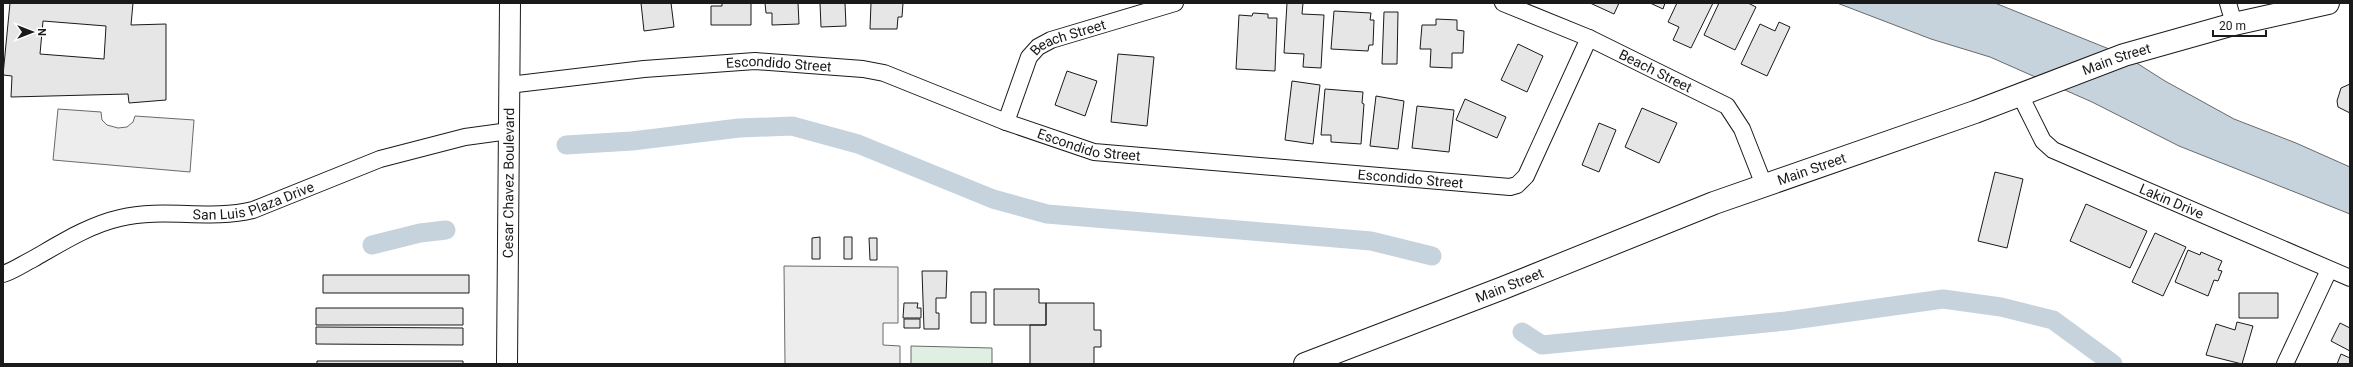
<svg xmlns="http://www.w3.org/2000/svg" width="2353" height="367" font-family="Roboto,sans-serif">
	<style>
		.green { fill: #e0efe3; stroke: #6a6a6a }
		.parking { fill: #ededed; stroke: #6a6a6a }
		.water { fill: #c6d2dc; stroke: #6a6a6a }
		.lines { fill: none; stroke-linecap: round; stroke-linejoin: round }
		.canal { stroke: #c6d2dc; stroke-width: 19 }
		.building { fill: #e6e6e6; stroke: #1a1a1a; fill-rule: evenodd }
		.minor-casing { stroke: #1a1a1a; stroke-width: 18 }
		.tertiary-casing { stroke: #1a1a1a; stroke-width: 22 }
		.trunk-casing { stroke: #1a1a1a; stroke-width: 24 }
		.minor { stroke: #fff; stroke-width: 16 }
		.tertiary { stroke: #fff; stroke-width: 20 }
		.trunk { stroke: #fff; stroke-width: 22 }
		.labels { text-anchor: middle; stroke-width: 3; stroke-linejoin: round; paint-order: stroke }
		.street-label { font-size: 14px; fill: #1a1a1a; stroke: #fff }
	</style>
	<rect width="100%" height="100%" fill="#fff"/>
	<path class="green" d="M911,346L992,348V364H911Z"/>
	<path class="parking" d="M58,109L101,112L102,120L107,125L118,128L127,127L133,122L135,116L194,120L190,172L53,160Z
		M784,266L898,267V323H883V345L900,346V364H785Z"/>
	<path class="water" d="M1837,3H1995L2124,55L2165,81L2234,119L2296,143L2350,167V214L2179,146L2092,102L1990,57L1931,39Z"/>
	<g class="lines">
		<path class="canal" d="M566,145L632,141L739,128L792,126L858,144L993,199L1047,214L1371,241L1432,256
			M372,245L420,233L446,230
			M1522,332L1542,345L1786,321L1943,299L2001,307L2053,320L2113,364"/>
	</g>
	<path class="building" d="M10,3H133L131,25L166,24V100L129,103L128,94L11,97L12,76L3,75ZM43,21L106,26L104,59L40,54Z
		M641,3H671L674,27L644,31Z
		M722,3H751V25H711V6H722Z
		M765,3H798L799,24L772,25V13H766Z
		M820,3H845L846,26L821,27Z
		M871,3H903L902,17H898L897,29H870Z
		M1287,3H1303L1302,14L1324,15L1321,68L1303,67L1304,54L1284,53Z
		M1590,3H1619L1614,14Z
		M1650,3H1665L1663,9Z
		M1677,3H1713L1691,48L1673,40L1679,27L1668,22Z
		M1719,3H1748L1756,7L1735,50L1704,35Z
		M1334,11L1371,13L1370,20H1374L1373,45H1369L1368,51L1331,49Z
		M1384,12H1398L1397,64H1382Z
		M1253,13L1268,14V18H1277L1275,71L1236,69L1239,15L1252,16Z
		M1436,19L1457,20V30L1464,31L1463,53H1452V68L1430,67L1431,49H1420L1422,25H1436Z
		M1779,22L1790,27L1767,76L1741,64L1760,24L1775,31Z
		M1518,44L1543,56L1527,92L1501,80Z
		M1118,54L1154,57L1147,126L1111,122Z
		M1067,71L1097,81L1085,116L1055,105Z
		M1292,81L1320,85L1313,144L1285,140Z
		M2350,84V113L2338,107L2337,101L2341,88Z
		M1325,89L1363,92L1362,103L1364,104L1361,144L1331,142V135H1321Z
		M1376,96L1404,101L1398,149L1370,146Z
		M1465,99L1506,117L1497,138L1456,120Z
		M1417,106L1454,110L1449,152L1412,148Z
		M1642,108L1677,123L1659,163L1625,147Z
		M1599,123L1616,130L1599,172L1582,165Z
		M1995,172L2023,179L2007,248L1978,241Z
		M2086,204L2147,231L2130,268L2070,241Z
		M2155,233L2186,247L2163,296L2132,282Z
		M820,237V259H812V238Z
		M844,237H852V259H844Z
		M869,238H877V260H870Z
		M2188,250L2200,255L2201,252L2222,261L2218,270L2222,271L2218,281L2214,280L2208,296L2175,282Z
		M922,271H947L946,298H936V313H939V329H924Z
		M323,275H469V293H323Z
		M994,289H1039V303H1046V325H994Z
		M971,292H986V323H971Z
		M2239,293H2278V318H2239Z
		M904,303H918L917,308H921V318H903Z
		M1046,303H1094V330H1101V347H1094V364H1030V325H1046Z
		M316,308H463V325H316Z
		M904,319H920V328H904Z
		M2237,322L2253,326L2242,364L2206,355L2216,324L2235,330Z
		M2340,323L2350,328V351L2331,341Z
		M316,327L463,328V345L316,344Z
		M2341,354L2350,358V364H2337Z
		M317,361H463V364H317Z"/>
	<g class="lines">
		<defs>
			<g id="minor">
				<path id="s1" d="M1503,3L1589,38L1727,106L1742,129L1764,185"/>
				<path d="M2228,3L2234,24"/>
				<path id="s2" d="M508,85L644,69L755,61L863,69L884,73L1006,122L1094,152L1510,187L1517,185L1526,176L1589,38"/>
				<path id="s3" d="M2020,95L2043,141L2053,150L2350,278"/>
				<path id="s4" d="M1006,122L1029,57L1038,47L1051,40L1175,3"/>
				<path id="s5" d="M3,274C13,271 23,264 33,259C61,243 89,225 120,218C165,207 209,221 253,210L380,159L465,137L509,131"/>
				<path d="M2285,364L2329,270"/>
			</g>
			<g id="tertiary">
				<path id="s6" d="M507,364L510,3"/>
			</g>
			<g id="trunk">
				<path id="s7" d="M1305,364L1503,288L1714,203L1975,112L2124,55L2234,24L2328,3"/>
			</g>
		</defs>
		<use href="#minor" class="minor-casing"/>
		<use href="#tertiary" class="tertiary-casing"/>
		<use href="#trunk" class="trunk-casing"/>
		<use href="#minor" class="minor"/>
		<use href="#tertiary" class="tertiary"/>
		<use href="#trunk" class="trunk"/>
	</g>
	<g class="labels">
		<g class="street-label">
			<text dy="5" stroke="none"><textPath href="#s4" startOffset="114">Beach Street</textPath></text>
			<text dy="5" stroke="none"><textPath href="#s7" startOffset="867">Main Street</textPath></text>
			<text dy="5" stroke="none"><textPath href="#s2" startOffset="272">Escondido Street</textPath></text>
			<text dy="5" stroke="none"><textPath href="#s1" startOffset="167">Beach Street</textPath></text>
			<text dy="5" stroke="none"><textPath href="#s2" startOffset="596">Escondido Street</textPath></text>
			<text dy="5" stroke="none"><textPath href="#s7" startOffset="543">Main Street</textPath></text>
			<text dy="5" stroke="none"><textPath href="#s2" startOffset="920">Escondido Street</textPath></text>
			<text dy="5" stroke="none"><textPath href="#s6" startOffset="181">Cesar Chavez Boulevard</textPath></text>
			<text dy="5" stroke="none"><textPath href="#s5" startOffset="266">San Luis Plaza Drive</textPath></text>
			<text dy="5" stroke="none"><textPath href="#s3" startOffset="194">Lakin Drive</textPath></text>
			<text dy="5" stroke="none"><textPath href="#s7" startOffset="219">Main Street</textPath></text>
		</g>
	</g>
	<rect width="2353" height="367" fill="none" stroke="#1a1a1a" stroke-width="8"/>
	<g transform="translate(32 32) rotate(90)" stroke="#ffffff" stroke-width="3" paint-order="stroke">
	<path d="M0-3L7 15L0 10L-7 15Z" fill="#1a1a1a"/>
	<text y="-6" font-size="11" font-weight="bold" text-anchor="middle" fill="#1a1a1a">N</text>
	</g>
	<path d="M2213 30v6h53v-6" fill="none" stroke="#1a1a1a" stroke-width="2"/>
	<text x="2219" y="30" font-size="12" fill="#1a1a1a" stroke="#ffffff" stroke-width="3" paint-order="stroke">20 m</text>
</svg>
